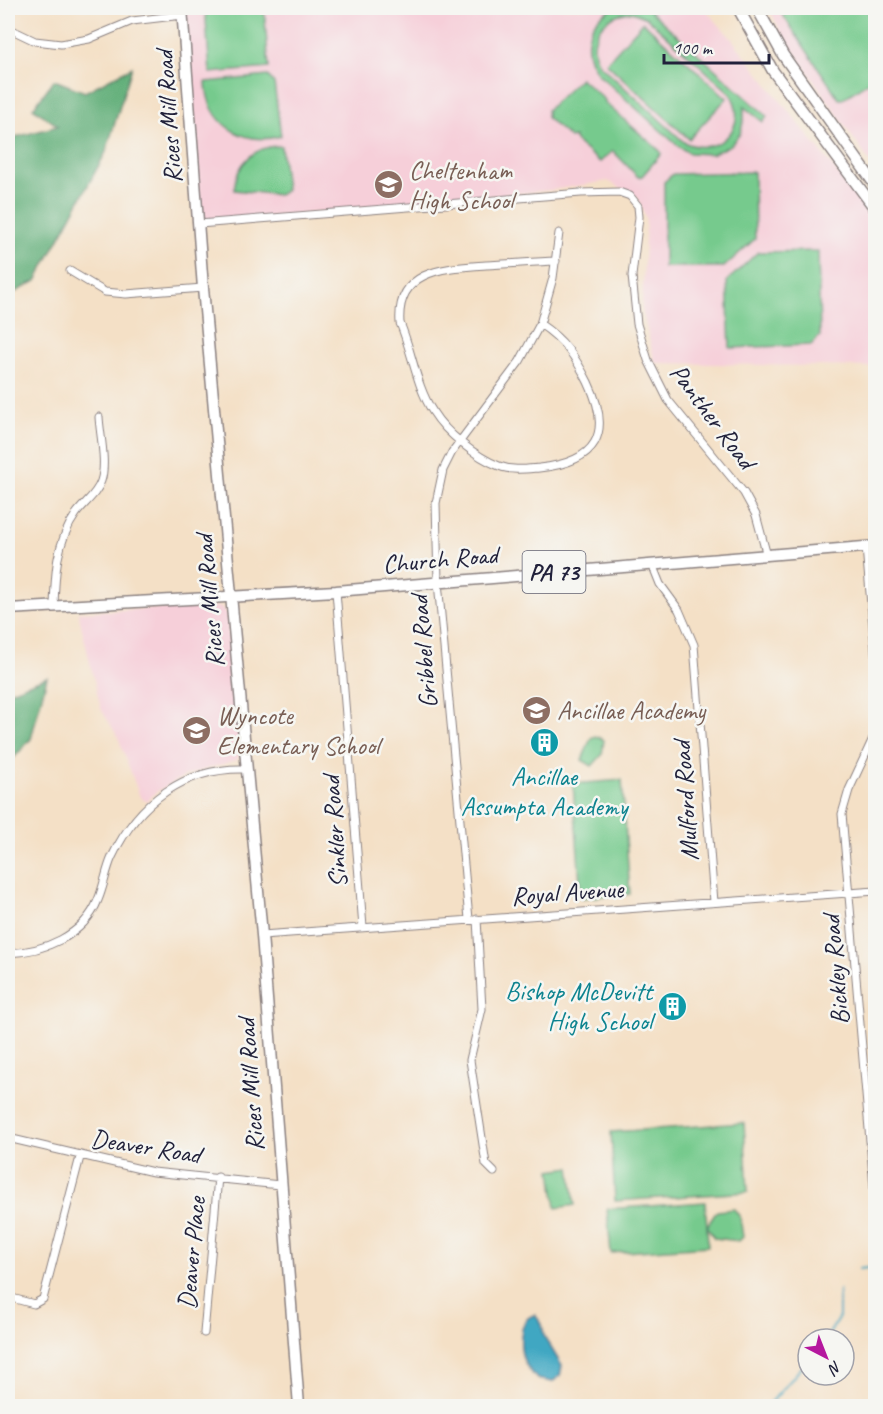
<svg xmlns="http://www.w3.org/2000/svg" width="883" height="1414" font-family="Caveat,sans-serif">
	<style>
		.built { fill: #f6cfd9 }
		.green { fill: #76ca8d; stroke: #4c7664; stroke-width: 1.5; fill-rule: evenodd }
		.forest { fill: #60ae78; stroke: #41685a; stroke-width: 1.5 }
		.water { fill: #41a7c2; stroke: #32647e; stroke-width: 1.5 }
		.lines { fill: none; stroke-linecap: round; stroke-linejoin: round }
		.stream { stroke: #41a7c2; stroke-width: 2 }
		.street-casing { stroke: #8b8180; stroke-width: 9 }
		.secondary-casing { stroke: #8b8180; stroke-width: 13 }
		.primary-casing { stroke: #8b8180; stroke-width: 13 }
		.street { stroke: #fff; stroke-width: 7 }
		.secondary { stroke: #fff; stroke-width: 10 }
		.primary { stroke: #fff; stroke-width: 10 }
		.labels { text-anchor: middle; stroke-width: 5; stroke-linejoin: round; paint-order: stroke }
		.shield { fill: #f6f6f2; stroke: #626272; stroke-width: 1.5 }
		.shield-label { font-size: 24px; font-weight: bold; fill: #22223b }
		.street-label { font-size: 26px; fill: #22223b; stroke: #f6f6f2 }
		.education-label { font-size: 26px; fill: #785e54; stroke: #f6f6f2; text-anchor: start }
		.culture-label { font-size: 26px; fill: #0d838f; stroke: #f6f6f2 }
	</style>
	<rect width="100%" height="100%" fill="#f6f6f2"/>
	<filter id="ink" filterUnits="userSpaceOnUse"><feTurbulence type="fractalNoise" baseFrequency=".0167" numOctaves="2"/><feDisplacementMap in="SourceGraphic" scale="12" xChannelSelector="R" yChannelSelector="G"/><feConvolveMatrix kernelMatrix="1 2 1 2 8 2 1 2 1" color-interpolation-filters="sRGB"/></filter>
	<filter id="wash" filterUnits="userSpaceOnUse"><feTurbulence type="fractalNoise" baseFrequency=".008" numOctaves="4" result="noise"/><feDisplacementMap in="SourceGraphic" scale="24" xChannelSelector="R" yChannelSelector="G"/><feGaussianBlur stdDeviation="1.35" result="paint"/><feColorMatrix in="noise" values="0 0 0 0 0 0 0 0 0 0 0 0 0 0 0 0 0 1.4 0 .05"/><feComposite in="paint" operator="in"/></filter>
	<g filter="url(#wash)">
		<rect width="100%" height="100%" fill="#f4e0c6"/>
		<path class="built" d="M183,8H704L731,38L859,200L875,227V367L655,363L642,309L646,219L637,197L608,181L552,190L199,224Z
			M769,8H875V170L782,34Z
			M213,606L223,608L227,614L240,753L236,760L187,775L156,792L147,802L140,797L118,737L101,709L78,612Z"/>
		<path class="green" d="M205,8H264L269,68L210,73Z
			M613,8H647L767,116L763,122L744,107V119L740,134L731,145L712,154L689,153L679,147L599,75C580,50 585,22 613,8ZM632,12L647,18L729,92C752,125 718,159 684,142L599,64C585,38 604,13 632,12Z
			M778,8H866L875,21V77L843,99H839Z
			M643,22L727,98L689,139L606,63Z
			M268,76L274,83L281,136C242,147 207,123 206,82Z
			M580,78L605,100V103L660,151L661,154L642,176L638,177L613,151L600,162L575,141L574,137L570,138L547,118V110Z
			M281,146L286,190L279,195L234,190C236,164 255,145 281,146Z
			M754,172L755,239L724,267H664V182L673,174Z
			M818,251L820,336L811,345L730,348L727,281L758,252Z
			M595,736L604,740L602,755L592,766L582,760L591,738Z
			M622,780L630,894L581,898L573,784Z
			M744,1123L748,1192L615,1201L611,1132Z
			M570,1167L575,1205L556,1208L551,1170Z
			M705,1202L707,1226L717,1211L734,1209L740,1217L743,1237L739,1241L714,1238L707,1226L708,1246L611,1253L607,1209Z"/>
		<path class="forest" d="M132,67L106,152L36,281L8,296V139L58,126L33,108L54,80L85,92Z
			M47,677L31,739L10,762L8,773V692Z"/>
		<path class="water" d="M535,1315L542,1324L544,1336L562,1366L560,1376L552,1382L537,1379C531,1372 525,1366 523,1358C519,1345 519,1317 535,1315Z"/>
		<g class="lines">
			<path class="stream" d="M859,1269L876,1267
				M826,1339L839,1317V1290
				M768,1406L802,1367"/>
		</g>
	</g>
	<g filter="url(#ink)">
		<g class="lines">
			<defs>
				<path id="street" d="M8,28L35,41L61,44L89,39L132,21L183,15
					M199,224L581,193L619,192L630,196L638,206L639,217L632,276L637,324L648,360L668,400L744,493L756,515L767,556
					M70,271L105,292L126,294L203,288
					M540,324C564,340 575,356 588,382C613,434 597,462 539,468C526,469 512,471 499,466C476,457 446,433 433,412C416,386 412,351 400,323C396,268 447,268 486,265C509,264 533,262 556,261
					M866,547L876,662
					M652,564L660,584L679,610L694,645L714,902
					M336,591L363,927
					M54,607C55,575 56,542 76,514C84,503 97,494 101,481C107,463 100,435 99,417
					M876,732L849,790L842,814L876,1211
					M469,919L438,582L436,503L443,470L452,452L520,361L540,324L553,278L559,233
					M477,919L482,1009L470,1060L486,1164L494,1172
					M262,935L876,891
					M8,953C43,952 84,936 98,900C104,886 106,870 112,857C138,802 185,767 246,769
					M8,1138L153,1172L280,1185
					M8,1297L34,1304L43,1299L80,1157
					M204,1333L218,1177
					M868,1406H876"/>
				<path id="secondary" d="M182,8L203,288L262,935L299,1406
					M738,8L773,71L876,210
					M757,8L783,55L876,186"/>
				<path id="primary" d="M8,609L336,591L876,546"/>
			</defs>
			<use href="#street" class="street-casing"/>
			<use href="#secondary" class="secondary-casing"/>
			<use href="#primary" class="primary-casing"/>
			<use href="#street" class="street"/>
			<use href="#secondary" class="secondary"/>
			<use href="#primary" class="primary"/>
		</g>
	</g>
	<defs>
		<symbol id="school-disc" viewBox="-11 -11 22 22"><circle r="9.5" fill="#8d6e63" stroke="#f6f6f2"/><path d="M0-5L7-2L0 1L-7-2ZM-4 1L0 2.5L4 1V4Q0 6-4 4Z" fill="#fff"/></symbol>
		<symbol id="building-disc" viewBox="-11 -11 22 22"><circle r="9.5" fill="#0f9aa8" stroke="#f6f6f2"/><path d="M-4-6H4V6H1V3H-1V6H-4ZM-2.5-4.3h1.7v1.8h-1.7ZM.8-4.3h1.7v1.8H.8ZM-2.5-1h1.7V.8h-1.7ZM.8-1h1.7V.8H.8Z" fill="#fff"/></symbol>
	</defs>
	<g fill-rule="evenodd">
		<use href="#school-disc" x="372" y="168" width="33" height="33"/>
		<use href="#school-disc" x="520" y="694" width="33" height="33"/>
		<use href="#school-disc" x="180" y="714" width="33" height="33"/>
		<use href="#building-disc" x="528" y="726" width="33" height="33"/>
		<use href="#building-disc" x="656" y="990" width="33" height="33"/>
	</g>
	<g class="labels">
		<rect class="shield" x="522.5" y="551" width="63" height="42" rx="4.5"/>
		<g class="shield-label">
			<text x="554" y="580">PA 73</text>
		</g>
		<g class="street-label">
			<text transform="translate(168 117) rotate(-94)" y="9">Rices Mill Road</text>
			<text transform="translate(713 416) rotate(53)" y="9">Panther Road</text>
			<text transform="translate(440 559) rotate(-5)" y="9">Church Road</text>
			<text transform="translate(209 601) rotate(-95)" y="9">Rices Mill Road</text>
			<text transform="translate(423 652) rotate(-95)" y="9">Gribbel Road</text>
			<text transform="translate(685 801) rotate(-94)" y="9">Mulford Road</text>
			<text transform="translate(334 832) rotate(-94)" y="9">Sinkler Road</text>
			<text transform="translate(567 892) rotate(-4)" y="9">Royal Avenue</text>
			<text transform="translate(835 970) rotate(-95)" y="9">Bickley Road</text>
			<text transform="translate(250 1085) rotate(-94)" y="9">Rices Mill Road</text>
			<text transform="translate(146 1146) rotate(9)" y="9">Deaver Road</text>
			<text transform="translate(191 1253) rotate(-85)" y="9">Deaver Place</text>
		</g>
		<g class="education-label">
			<text x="409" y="179">Cheltenham<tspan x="409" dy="30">High School</tspan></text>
			<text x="557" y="719">Ancillae Academy</text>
			<text x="217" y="724">Wyncote<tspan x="217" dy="30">Elementary School</tspan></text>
		</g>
		<g class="culture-label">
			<text x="544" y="785">Ancillae<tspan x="544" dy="30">Assumpta Academy</tspan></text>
			<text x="652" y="1000" text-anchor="end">Bishop McDevitt<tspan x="652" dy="30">High School</tspan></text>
		</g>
	</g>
	<rect width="883" height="1414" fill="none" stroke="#f6f6f2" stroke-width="30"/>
	<g transform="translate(826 1357) rotate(138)"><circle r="28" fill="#f6f6f2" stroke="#a1a1a9" stroke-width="1.5"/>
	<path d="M0-4.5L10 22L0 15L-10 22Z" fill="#b5179e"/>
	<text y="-9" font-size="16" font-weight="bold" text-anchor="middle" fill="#22223b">N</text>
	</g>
	<path d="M664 54v9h105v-9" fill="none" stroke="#22223b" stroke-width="3"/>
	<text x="673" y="54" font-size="18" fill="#22223b" stroke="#f6f6f2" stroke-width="4.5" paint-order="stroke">100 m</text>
</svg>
